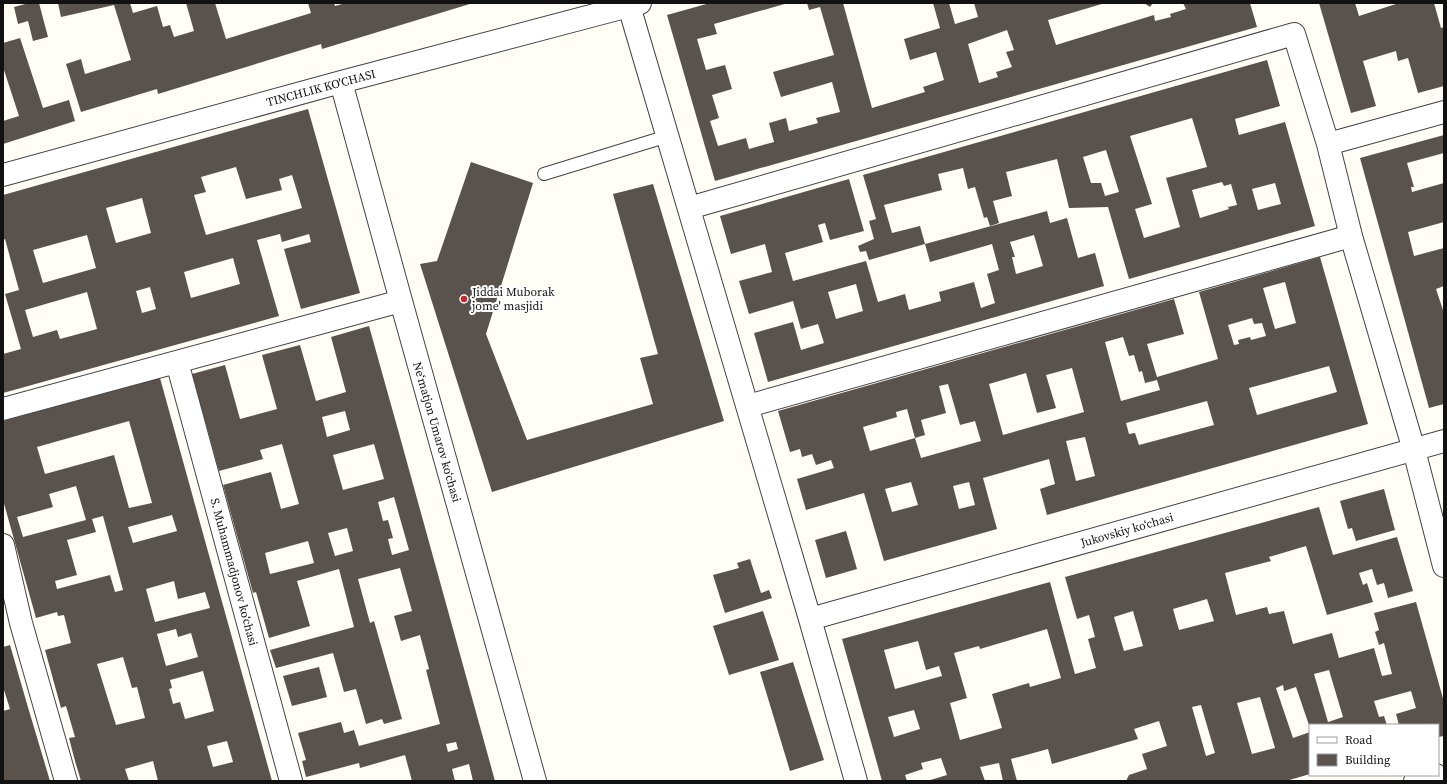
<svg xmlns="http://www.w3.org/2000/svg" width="1447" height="784" font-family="'Source Serif 4',serif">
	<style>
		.building { fill: #5a524d; fill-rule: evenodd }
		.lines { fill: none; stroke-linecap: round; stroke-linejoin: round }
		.lane-casing { stroke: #444; stroke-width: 14 }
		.street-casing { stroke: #444; stroke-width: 24 }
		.lane { stroke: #fff; stroke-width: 12 }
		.street { stroke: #fff; stroke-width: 22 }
		.poi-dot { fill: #c4262e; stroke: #fff; stroke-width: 1.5 }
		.labels { text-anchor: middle; stroke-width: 4; stroke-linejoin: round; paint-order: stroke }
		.street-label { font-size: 12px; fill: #111; stroke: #fff }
		.poi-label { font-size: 12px; fill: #111; stroke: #fff; text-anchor: start }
	</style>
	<rect width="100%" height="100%" fill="#fffdf5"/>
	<path class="building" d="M29,3H39L48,37L33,41L28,21L18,24L14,7Z
		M58,3H130L133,13L157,6L163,27L170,25L174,37L194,31L186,3H215L226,39L311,13L308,3H334L335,6L346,3H473L322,49L321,44L158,94L157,89L81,112L66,64L81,59L85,74L131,60L114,5L61,17Z
		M710,3H788L714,24L717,34L697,39L706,70L725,65L732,89L712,95L719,118L710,121L718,146L746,138L749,149L774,142L769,123L786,118L789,131L818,123L816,118L840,112L832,82L781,97L773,72L834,55L820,7L809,10L807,3H843L872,108L925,92L923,87L944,80L936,52L910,60L904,39L940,28L933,3H949L955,24L978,17L974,3H1105L1048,20L1056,45L1154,15L1155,21L1171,17L1170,14L1186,9L1183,3H1250L1257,27L715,181L667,15ZM1007,30L1014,50L1006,52L1012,67L996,72L998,77L979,83L968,44Z
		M1144,3H1153L1150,7Z
		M1319,3H1355L1359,16L1399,3H1434L1441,28L1444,27V86L1418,93L1408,58L1398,61L1396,51L1363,61L1376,106L1351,113Z
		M20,38L43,108L69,100L75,121L3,144V121L19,116L3,67V43Z
		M1267,60L1280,106L1235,119L1239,135L1285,122L1315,226L1129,279L1108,207L1069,208L1057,159L1006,172L1012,196L993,201L999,223L990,226L987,217L984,218L975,187L968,189L963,168L938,174L942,190L884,205L892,233L920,226L925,244L869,260L866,251L860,252L858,246L874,239L869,221L876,219L863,175ZM1192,118L1207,167L1166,178L1180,227L1144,238L1135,209L1152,204L1130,136ZM1106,150L1119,192L1105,196L1101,183H1091L1083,157ZM1222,182L1224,186L1231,184L1237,205L1228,207L1229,209L1200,218L1192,190ZM1275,183L1281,204L1258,210L1252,189Z
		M308,109L360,293L301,309L284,249L311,242L309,234L282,242L280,234L257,240L279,316L3,393V354L21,349L5,294L19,290L5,239L3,240V195ZM236,167L246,199L282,190L279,179L292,175L302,208L206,235L194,195L206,192L201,177ZM142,198L151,233L116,243L106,208ZM87,235L96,268L43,283L33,250ZM233,258L240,284L191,298L184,272ZM150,287L156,309L142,313L136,291ZM87,292L97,329L60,339L57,330L33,337L25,310Z
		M1444,135V153L1407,163L1414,187H1411L1412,192L1444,183V222L1408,232L1414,256L1444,248V286L1436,289L1444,313V404L1429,408L1360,158Z
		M471,162L533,183L486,334L527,440L653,404L640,358L658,354L613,194L653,184L724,421L492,492L420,264L437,261Z
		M849,179L864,231L830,240L825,223L818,225L823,242L785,253L793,281L866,261L878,302L905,294L909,310L941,301L939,292L974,282L981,308L995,303L987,274L999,270L992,244L930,262L925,244L1047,211L1050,223L1067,218L1078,258L1095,253L1104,286L768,382L754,333L793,322L801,350L824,343L818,324L801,329L793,301L749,314L739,281L772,272L765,244L731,254L720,216ZM1034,235L1043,266L1016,274L1012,257H1015L1010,242ZM856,284L863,311L836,319L828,292Z
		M1320,257L1368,424L1047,515L1040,489L1055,484L1049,459L983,478L997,529L884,561L864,493L806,510L797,479L834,468L831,460L816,465L812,454L802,457L800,449L790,452L778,411L1174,299L1184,334L1147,344L1157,377L1218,359L1199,292ZM1285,282L1296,323L1275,329L1263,288ZM1252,318L1254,324L1262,323L1266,336L1251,340L1250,337L1238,340L1239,344L1234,345L1228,325ZM1123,337L1129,356L1134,355L1139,372L1142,371L1145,383L1157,380L1160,390L1121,401L1105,342ZM1329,366L1337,392L1257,415L1249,388ZM1072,368L1084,412L1003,435L989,384L1026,373L1037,413L1056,408L1046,375ZM948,384L960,425L975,421L981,441L921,458L915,438L870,451L863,427L897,417L896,412L907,409L915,438L925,435L921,420L946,413L939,386ZM1207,401L1214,425L1139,445L1135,433L1129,434L1126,423ZM1085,437L1095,476L1076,481L1066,441ZM911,482L918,505L892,512L885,489ZM969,482L975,505L959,509L953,486Z
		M369,326L400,437L495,781H473L469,764L452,769L455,781H412L405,755L360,768L359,763L306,777L302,761L306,760L298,733L341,722L344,733L354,730L359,746L440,724L426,670L429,669L420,635L401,641L394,616L412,611L400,568L358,579L370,623L374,621L402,719L384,724L382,719L366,724L356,689L344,692L333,653L276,668L270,650L354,627L339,569L297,581L310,626L269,638L256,592L253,593L223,485L271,472L281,509L299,504L282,444L260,450L263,459L219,471L192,374L225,365L240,419L277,409L262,355L300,345L316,401L346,392L331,337ZM345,411L350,430L327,437L322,417ZM374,444L384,479L343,490L333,455ZM394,497L409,550L392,555L388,539L393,538L388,520L383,521L378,502ZM347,528L353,551L335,556L328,533ZM308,541L314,563L270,574L265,553ZM456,742L458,749L448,752L446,744Z
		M160,378L207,548L272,781H158L153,761L125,769L129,781H81L75,761L69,738L75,737L66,706L61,708L45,650L71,643L64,615L58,616L57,612L36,618L3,500V421ZM129,421L152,503L129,508L114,455L45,474L37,447ZM76,486L86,520L23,537L17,517L53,507L49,494ZM172,515L177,531L133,543L128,527ZM103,516L123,590L115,592L110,575L57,589L55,581L77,575L67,540L96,532L92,519ZM174,581L178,599L205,592L210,608L155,622L146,589ZM176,629L178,637L191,633L198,657L166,666L157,634ZM123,657L132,688L137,687L145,718L116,725L97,664ZM203,671L214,711L185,719L180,702L173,704L169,689L172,688L170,680ZM227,741L233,762L213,767L207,746Z
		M1384,489L1395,530L1356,541L1352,528L1348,529L1340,501Z
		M1319,507L1333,555L1397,537L1413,591L1388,598L1384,583L1377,585L1372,569L1359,573L1363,585L1367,583L1373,602L1327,615L1306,546L1269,557L1271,561L1225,573L1236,615L1267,607L1269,614L1284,611L1293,644L1332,633L1339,658L1374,648L1382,676L1392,674L1384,643L1379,645L1375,632L1379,630L1374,613L1416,602L1444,702V736L1438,737V725H1399L1396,714L1416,708L1411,691L1374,701L1379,717L1384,716L1387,725H1310V728L1296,687L1284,691L1283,685L1276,688L1293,738L1310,732V774L1286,781H1126L1129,775L1147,769L1142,754L1167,746L1159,721L1134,729L1138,739L1052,764L1048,749L1011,759L1017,781H1003L999,763L980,767L985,781H927L947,775L941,758L921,763L923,769L905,775L907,781H882L842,639L1050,582L1075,674L1096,668L1088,639L1095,637L1089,615L1077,619L1065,577ZM1207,599L1214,621L1179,630L1173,609ZM1133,611L1143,646L1124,651L1114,617ZM1047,629L1061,678L1030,687L1029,683L992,694L1002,728L960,740L950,703L967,698L954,653L979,646L980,649ZM918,641L926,670L939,666L942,676L895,689L884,650ZM1329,670L1343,717L1328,722L1314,674ZM1260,697L1275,748L1252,754L1237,703ZM1201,705L1215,753L1206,756L1192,707ZM914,710L920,729L894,737L888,717Z
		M846,531L857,569L826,578L815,540Z
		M750,559L761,593L769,590L772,598L725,613L713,575L739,568L737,563Z
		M763,611L779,660L729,675L713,626Z
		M10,645L27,704L50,781H3V711L10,709L3,687V647Z
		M793,662L824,760L790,771L760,672Z
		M319,667L327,697L292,706L283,676Z"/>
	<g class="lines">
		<defs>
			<path id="lane" d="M544,174L668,136"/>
			<path id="street" d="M629,6L810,619L856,781
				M341,82L401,301L535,781
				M1328,144L1444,112
				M3,175L341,82L640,3
				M689,208L1294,34L1328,144L1351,236L1414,450L1444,566
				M177,362L291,781
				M748,406L1351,236
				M3,409L401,301
				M3,545L21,623L66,781
				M810,619L1444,441
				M1415,781L1436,775"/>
		</defs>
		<use href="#lane" class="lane-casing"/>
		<use href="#street" class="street-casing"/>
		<use href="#lane" class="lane"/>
		<use href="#street" class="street"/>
	</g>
	<circle class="poi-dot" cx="464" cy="299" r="4"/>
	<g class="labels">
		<g class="street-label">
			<text transform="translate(321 88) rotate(-15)" y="4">TINCHLIK KO'CHASI</text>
			<text transform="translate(437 432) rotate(74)" y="4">Neʻmatjon Umarov koʻchasi</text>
			<text transform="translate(1127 530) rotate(-16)" y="4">Jukovskiy koʻchasi</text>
			<text transform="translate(234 572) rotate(75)" y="4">S. Muhammadjonov koʻchasi</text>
		</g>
		<g class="poi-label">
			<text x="472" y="296">Jiddai Muborak<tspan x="472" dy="14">jome' masjidi</tspan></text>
		</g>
	</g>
	<rect width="1447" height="784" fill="none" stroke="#111111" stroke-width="8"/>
	<rect x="1309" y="724" width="130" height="52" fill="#ffffff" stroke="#a0a0a0"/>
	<rect x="1317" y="737" width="20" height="6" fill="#ffffff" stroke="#a0a0a0"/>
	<text x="1345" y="744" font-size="12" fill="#111111">Road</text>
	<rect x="1317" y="754" width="20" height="12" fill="#5a524d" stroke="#a0a0a0"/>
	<text x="1345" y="764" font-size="12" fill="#111111">Building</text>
</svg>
